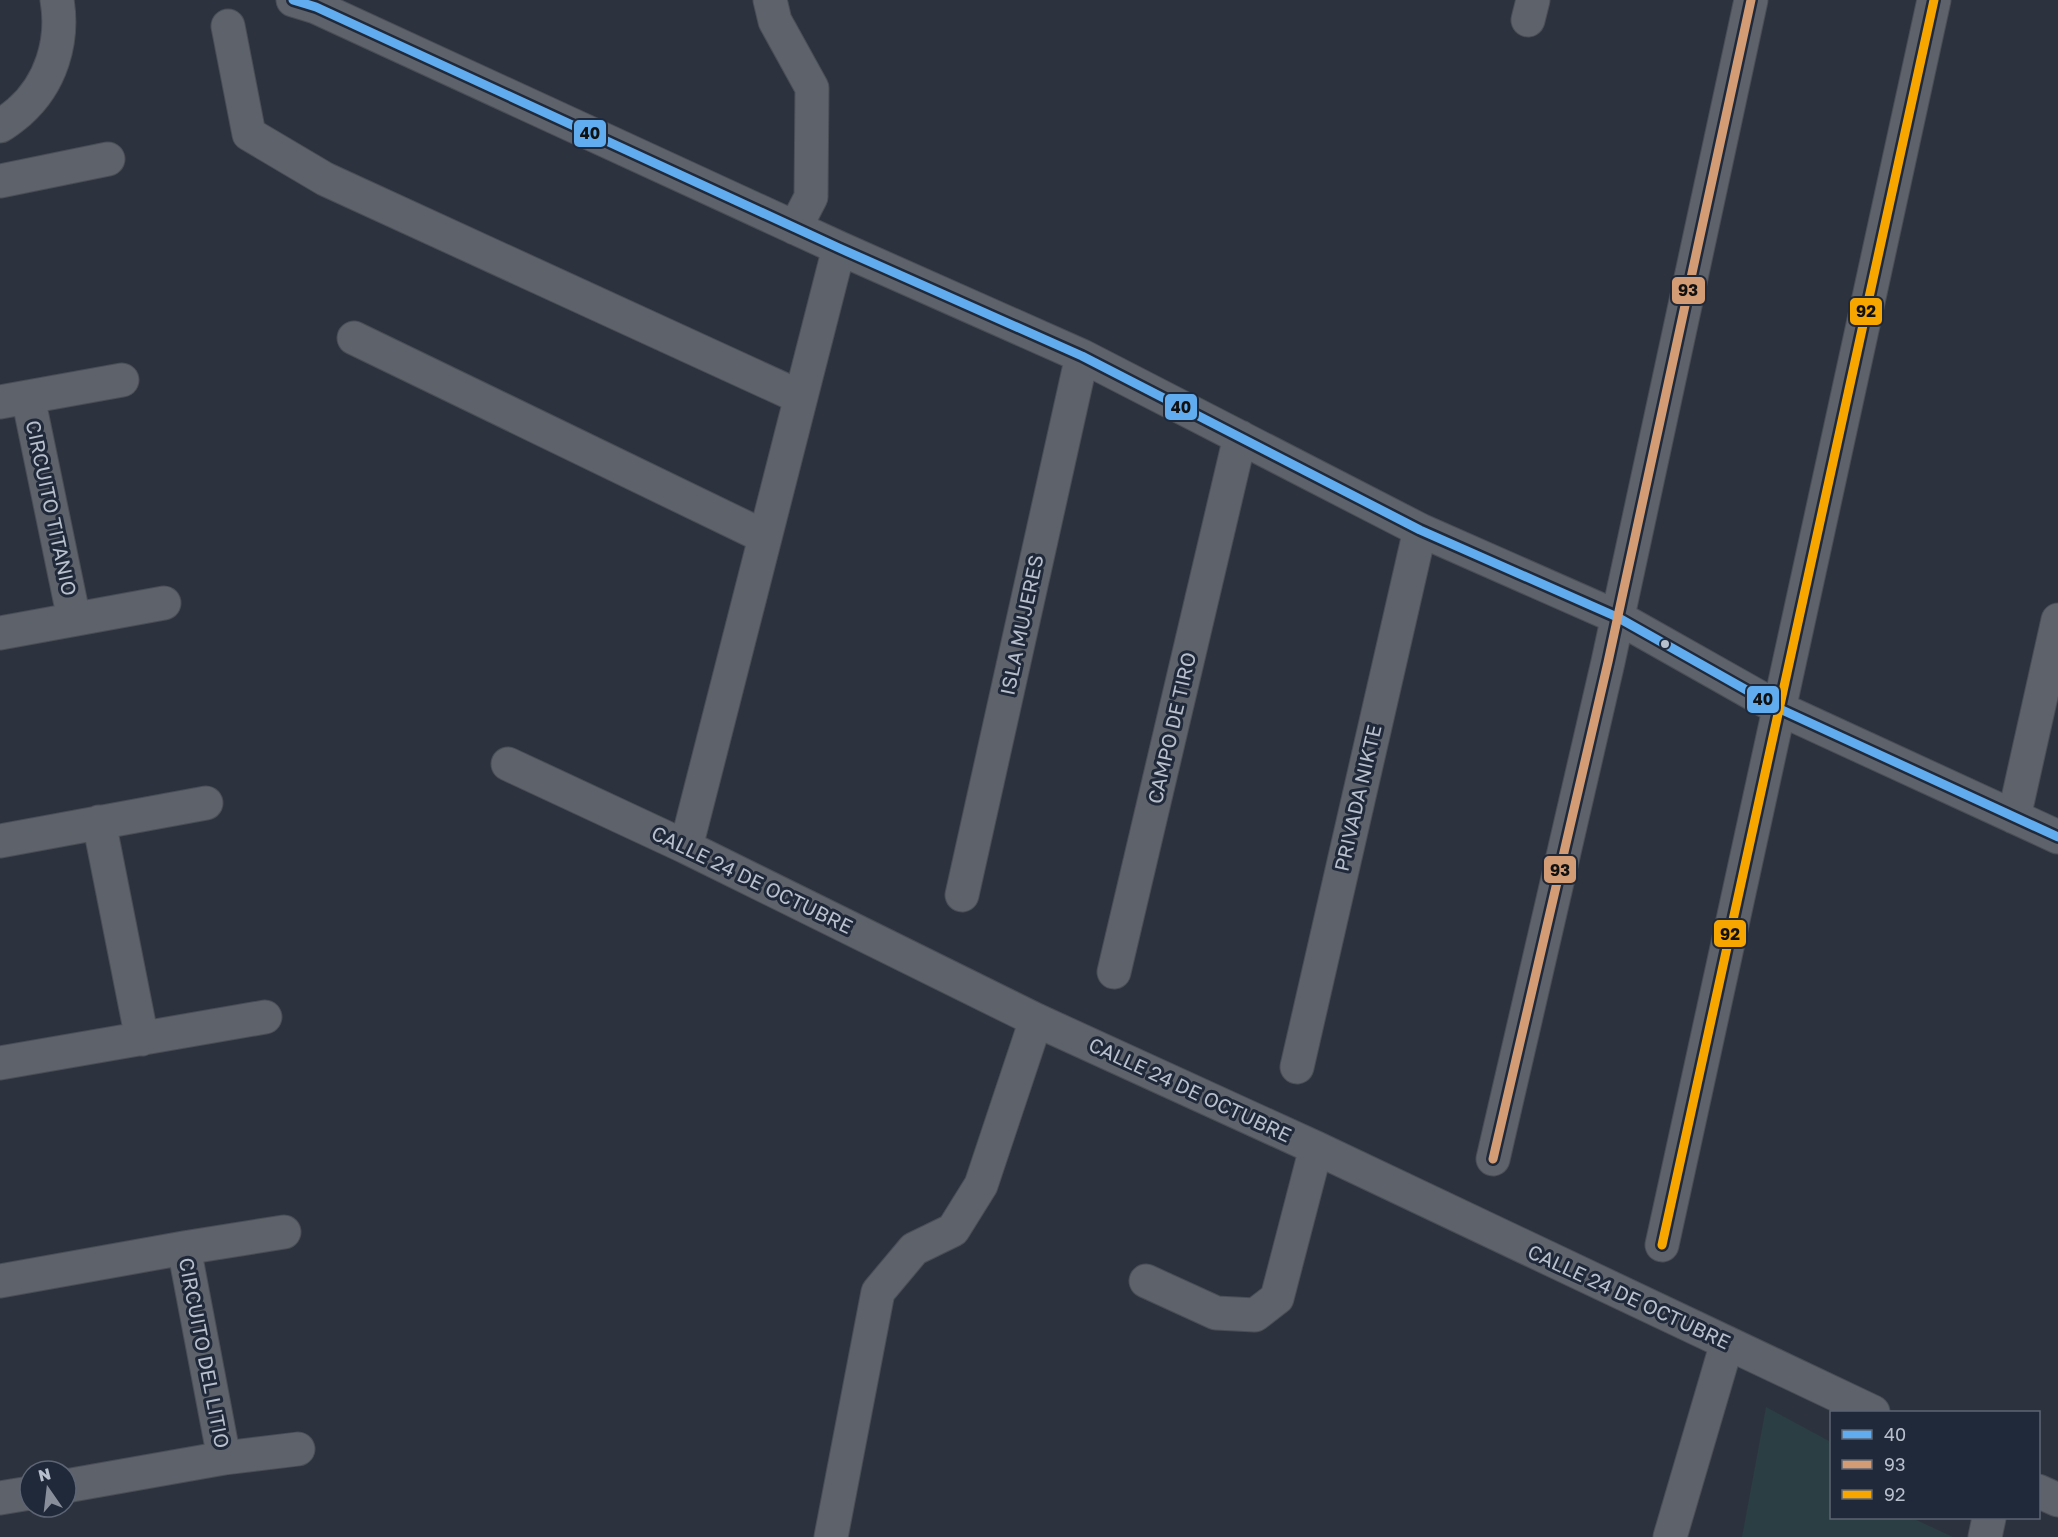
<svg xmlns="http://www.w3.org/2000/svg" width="2058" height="1537" font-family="'Golos Text',sans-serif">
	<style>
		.garden { fill: #2a3e44 }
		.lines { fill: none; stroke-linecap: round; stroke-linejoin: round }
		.minor-casing { stroke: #4a4e56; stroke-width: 35 }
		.minor { stroke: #5e626b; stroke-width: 33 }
		.bus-1-casing { stroke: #202939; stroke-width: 14 }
		.bus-2-casing { stroke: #202939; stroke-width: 14 }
		.bus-3-casing { stroke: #202939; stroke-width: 14 }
		.bus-1 { stroke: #60acee; stroke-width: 9 }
		.bus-2 { stroke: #d39c74; stroke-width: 9 }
		.bus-3 { stroke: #f7a600; stroke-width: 9 }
		.bus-dot { fill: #b9c0cd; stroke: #202939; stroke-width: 2 }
		.labels { text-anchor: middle; stroke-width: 6; stroke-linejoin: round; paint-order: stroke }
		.street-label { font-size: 20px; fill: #b9c0cd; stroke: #202939 }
		.line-badge { stroke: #202939; stroke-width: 2 }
		.pale-badge-label { font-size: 16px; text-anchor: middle; font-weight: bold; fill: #111 }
	</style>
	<rect width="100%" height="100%" fill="#2d333e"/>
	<path class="garden" d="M1766,1407L1831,1442L1832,1518H1912L1953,1537H1742Z"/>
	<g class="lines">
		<defs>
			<path id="minor" d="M293,0L316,7L839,248L1082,356L1420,530L1617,617L1780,709L2058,837
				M770,0L775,21L812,88L811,197L795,228
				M1528,20L1533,0
				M228,26L249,134L325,179L800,397
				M0,126C7,122 13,117 19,112C51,84 64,41 57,0
				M0,181L108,159
				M354,338L765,537
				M28,397L74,619
				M0,402L122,380
				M0,633L164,603
				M508,764L686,847L1036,1020L1316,1148L1873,1412
				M2014,817L2058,620
				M99,822L142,1039
				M0,841L206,803
				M686,847L839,248
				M962,895L1082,356
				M1114,972L1240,437
				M0,1063L265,1017
				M1297,1067L1420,530
				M1493,1159L1608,662L1751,0
				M1662,1245L1934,0
				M184,1248L224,1458
				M0,1281L184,1248L284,1232
				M1146,1281L1216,1313L1255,1315L1277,1298L1316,1148
				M66,1486L224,1458L298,1449
				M2038,1491L2058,1500
				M0,1498L30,1493
				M831,1537L878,1292L914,1249L953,1230L981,1185L1036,1020
				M1670,1537L1727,1343
				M1985,1537L1989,1518"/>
		</defs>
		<use href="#minor" class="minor-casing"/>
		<use href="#minor" class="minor"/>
		<defs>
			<path id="bus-1" d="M293,0L316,7L839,248L1082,356L1420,530L1617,617L1780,709L2058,837"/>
			<path id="bus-2" d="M1493,1159L1608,662L1751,0"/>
			<path id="bus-3" d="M1662,1245L1934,0"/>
		</defs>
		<use href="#bus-1" class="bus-1-casing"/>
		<use href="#bus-2" class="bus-2-casing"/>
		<use href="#bus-3" class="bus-3-casing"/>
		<use href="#bus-1" class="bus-1"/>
		<use href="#bus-2" class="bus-2"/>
		<use href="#bus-3" class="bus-3"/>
	</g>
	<circle class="bus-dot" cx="1665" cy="644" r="5"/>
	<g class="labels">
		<g class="street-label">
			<text transform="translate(51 508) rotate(78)" y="7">CIRCUITO TITANIO</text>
			<text transform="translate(1022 625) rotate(-78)" y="7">ISLA MUJERES</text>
			<text transform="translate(1172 728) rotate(-77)" y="7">CAMPO DE TIRO</text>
			<text transform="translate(1358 798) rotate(-77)" y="7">PRIVADA NIKTE</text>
			<text transform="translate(752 880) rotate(26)" y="7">CALLE 24 DE OCTUBRE</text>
			<text transform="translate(1190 1090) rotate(25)" y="7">CALLE 24 DE OCTUBRE</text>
			<text transform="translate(1629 1297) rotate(25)" y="7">CALLE 24 DE OCTUBRE</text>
			<text transform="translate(204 1353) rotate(79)" y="7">CIRCUITO DEL LITIO</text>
		</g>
	</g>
	<g class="line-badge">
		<rect x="573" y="119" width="34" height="29" rx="6" fill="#60acee"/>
		<rect x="1671" y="276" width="35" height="29" rx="6" fill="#d39c74"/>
		<rect x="1849" y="297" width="34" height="29" rx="6" fill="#f7a600"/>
		<rect x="1164" y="393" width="34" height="28" rx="6" fill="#60acee"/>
		<rect x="1746" y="685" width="34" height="29" rx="6" fill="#60acee"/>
		<rect x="1543" y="855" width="34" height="29" rx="6" fill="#d39c74"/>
		<rect x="1713" y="919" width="34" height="29" rx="6" fill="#f7a600"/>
	</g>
	<g class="pale-badge-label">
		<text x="590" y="139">40</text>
		<text x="1688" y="296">93</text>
		<text x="1866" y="317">92</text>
		<text x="1181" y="413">40</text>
		<text x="1763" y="705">40</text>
		<text x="1560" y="876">93</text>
		<text x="1730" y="940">92</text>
	</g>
	<rect x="1830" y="1411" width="210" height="108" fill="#202939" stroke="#5d6574" stroke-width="1.5"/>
	<rect x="1842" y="1430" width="30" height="9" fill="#60acee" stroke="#5d6574" stroke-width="1.5"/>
	<text x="1884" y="1441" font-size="18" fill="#b9c0cd">40</text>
	<rect x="1842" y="1460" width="30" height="9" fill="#d39c74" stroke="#5d6574" stroke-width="1.5"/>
	<text x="1884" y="1471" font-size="18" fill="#b9c0cd">93</text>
	<rect x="1842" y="1490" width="30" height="9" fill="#f7a600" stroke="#5d6574" stroke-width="1.5"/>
	<text x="1884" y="1501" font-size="18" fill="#b9c0cd">92</text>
	<g transform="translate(48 1489) rotate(346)"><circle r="28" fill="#202939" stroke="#5d6574" stroke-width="1.5"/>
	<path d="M0-4.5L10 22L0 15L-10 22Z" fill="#888f9b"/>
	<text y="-9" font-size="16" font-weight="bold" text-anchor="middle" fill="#b9c0cd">N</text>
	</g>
</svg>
